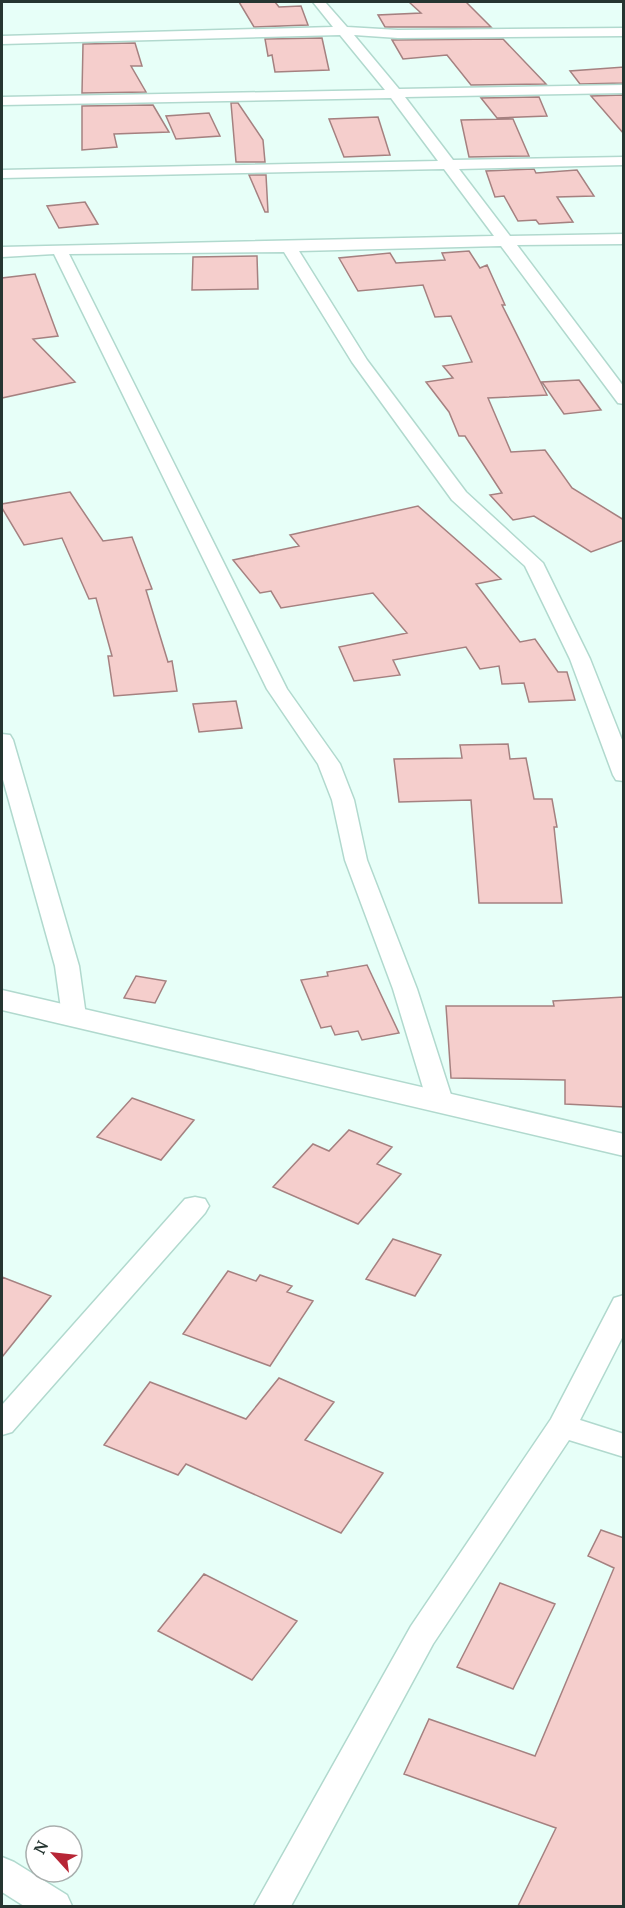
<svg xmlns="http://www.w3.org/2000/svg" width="625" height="1908" font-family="'PT Serif',serif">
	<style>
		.building { fill: #f5cecc; stroke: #a58180; stroke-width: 1.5 }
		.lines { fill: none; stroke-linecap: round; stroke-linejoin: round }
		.minor-casing { stroke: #b1d9ce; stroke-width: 3 }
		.tertiary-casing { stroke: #b1d9ce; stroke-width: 3 }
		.minor { fill: #fff; fill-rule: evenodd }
		.tertiary { fill: #fff; fill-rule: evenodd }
	</style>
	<rect width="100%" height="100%" fill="#e7fff8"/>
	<path class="building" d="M239,2H275L279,7L301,6L308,25L254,27Z
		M409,2H466L491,27H385L378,15L421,13Z
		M322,38L329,70L275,72L272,55L268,56L265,39Z
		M503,39L546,84L471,85L447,55L403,59L392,40Z
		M135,43L142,66H131L146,92L82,93L83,44Z
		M624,67V83L580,84L570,71Z
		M624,95V134L591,96Z
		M539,97L547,116L497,118L481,98Z
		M231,103H238L263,140L265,162H236Z
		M153,105L169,132L114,134L117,147L82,150V106Z
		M209,113L220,136L176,139L166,116Z
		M378,117L390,155L344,157L329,119Z
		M513,119L529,156L469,157L461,120Z
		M534,169L536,173L577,170L594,196L557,197L573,222L539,224L536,220L518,221L504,196L495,197L486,171Z
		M249,175H266L268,212H265Z
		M85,202L98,224L59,228L47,206Z
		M469,251L480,268L487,265L505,305H502L547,395L488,398L511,452L545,450L572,488L624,520V540L591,552L534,516L513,520L490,495L502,493L465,436H459L449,412L426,382L453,378L443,366L472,362L451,316L435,317L423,285L358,291L339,258L390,253L396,263L445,260L442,253Z
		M257,256L258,289L192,290L193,257Z
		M35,274L58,336L33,339L75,382L2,398V278Z
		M579,380L601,410L564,414L542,382Z
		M70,492L103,541L132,537L152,589L146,590L168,662L172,661L177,691L114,696L108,656H112L96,598L89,599L62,538L24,545L2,508V504Z
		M418,506L501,579L476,584L520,642L535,639L558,672H567L575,700L529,702L524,683L502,684L499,666L480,669L466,647L393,660L400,675L354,681L339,647L407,633L373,593L281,608L271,591L260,593L233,560L299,546L290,535Z
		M236,701L242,728L199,732L193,704Z
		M508,744L510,759L526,758L534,799H552L557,827H554L562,903H479L471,800L399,802L394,759L462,758L460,745Z
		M367,965L399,1033L362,1040L358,1031L335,1035L331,1026L321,1028L301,980L328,976L327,972Z
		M136,976L166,981L155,1003L124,998Z
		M624,997V1107L565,1104V1080L451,1078L446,1006H554L553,1001Z
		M132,1098L194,1120L161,1160L97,1137Z
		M349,1130L392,1147L377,1164L401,1174L358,1224L273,1187L313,1144L329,1151Z
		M393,1239L441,1255L415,1296L366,1279Z
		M228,1271L256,1281L260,1275L292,1286L287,1292L313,1301L270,1366L183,1334Z
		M2,1277L51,1296L2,1357Z
		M279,1378L334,1402L305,1440L383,1473L341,1533L186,1464L178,1475L104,1445L150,1382L246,1419Z
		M601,1530L624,1538V1906H518L556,1828L404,1774L429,1719L535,1756L614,1568L588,1556Z
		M204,1574L297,1621L252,1680L158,1631Z
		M500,1583L555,1604L513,1689L457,1667Z"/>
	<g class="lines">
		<defs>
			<path id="minor" d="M313,2H325L347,27L398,30L624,28V36L398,38L354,35L399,89L624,85V93L405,97L453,160L624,157V165L459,169L510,236L624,234V244L517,245L624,387V404L618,403L501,246L299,251L367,360L466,492L543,563L590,659L624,745V781L616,780L613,775L570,659L525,566L452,500L352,362L284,252L69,254L287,689L340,764L354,800L367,860L417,989L453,1101L449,1107L440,1110L431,1107L427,1101L393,989L345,860L332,800L318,764L267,689L54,254L2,257V247L494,236L444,169L2,178V170L438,161L391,98L2,105V97L385,90L340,35L2,44V36L333,27Z
				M2,734L10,735L13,740L79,966L86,1016L83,1022L74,1024L65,1022L62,1016L55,966L2,776Z
				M195,1197L205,1199L209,1206L205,1213L12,1432L2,1435V1405L185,1199Z
				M624,1295V1334L580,1420L624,1434V1457L569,1440L433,1644L291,1906H254L411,1626L551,1419L614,1298Z
				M2,1857L14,1862L67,1895L72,1906H24L2,1892Z"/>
			<path id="tertiary" d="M2,990L624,1134V1156L2,1010Z"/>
		</defs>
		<use href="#minor" class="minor-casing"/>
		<use href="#tertiary" class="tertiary-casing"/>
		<use href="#minor" class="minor"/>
		<use href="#tertiary" class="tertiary"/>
	</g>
	<rect width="625" height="1908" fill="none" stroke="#253531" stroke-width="6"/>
	<g transform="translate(54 1854) rotate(297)"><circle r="28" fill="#ffffff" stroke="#a8aead" stroke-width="1.5"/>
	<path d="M0-4.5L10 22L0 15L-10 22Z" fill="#b72636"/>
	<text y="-9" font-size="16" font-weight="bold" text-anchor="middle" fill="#253531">N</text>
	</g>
</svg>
